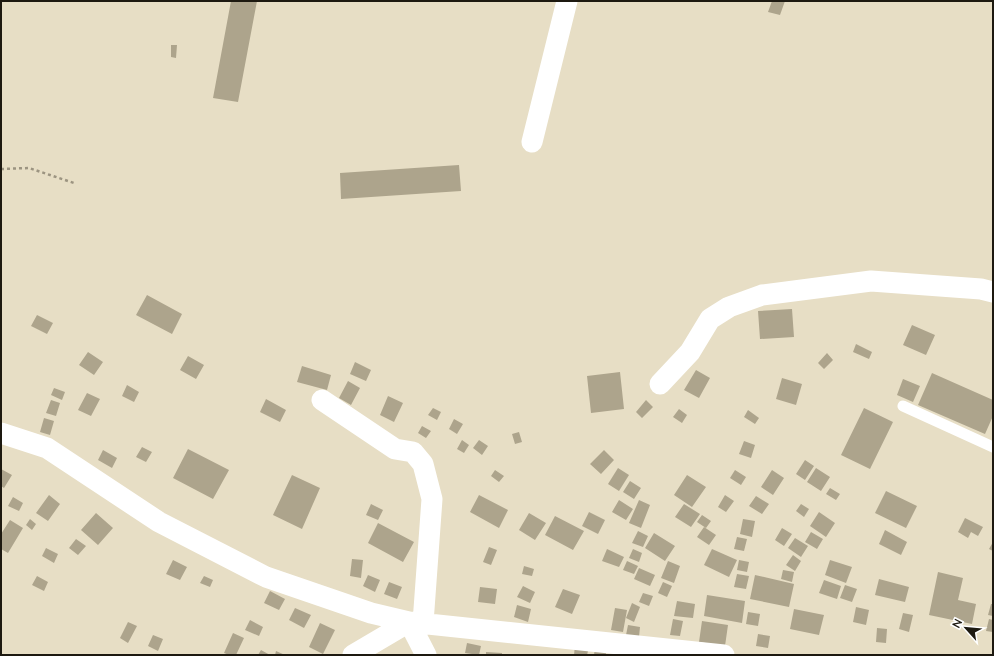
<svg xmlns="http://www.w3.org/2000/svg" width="994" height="656" font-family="Lato,sans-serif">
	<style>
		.building { fill: #ada48c }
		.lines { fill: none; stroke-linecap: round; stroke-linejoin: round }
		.path { stroke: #9c9481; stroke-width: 2.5; stroke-dasharray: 3 3; stroke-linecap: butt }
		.service { stroke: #fff; stroke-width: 11 }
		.minor { stroke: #fff; stroke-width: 21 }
	</style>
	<rect width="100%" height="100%" fill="#e7dec5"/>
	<path class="building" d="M231,1H257L238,102L213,98Z
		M772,1H785L780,15L768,12Z
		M171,45H177L176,58L171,57Z
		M459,165L461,191L341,199L340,173Z
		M147,295L182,314L172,334L136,315Z
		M792,309L794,337L760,339L758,311Z
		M37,315L53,323L47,334L31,326Z
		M912,325L935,335L926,355L903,345Z
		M856,344L872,352L869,359L853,352Z
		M88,352L103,362L94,375L79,365Z
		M827,353L833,360L824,369L818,363Z
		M188,356L204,365L196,379L180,370Z
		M355,362L371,370L366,381L350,374Z
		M302,366L331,375L327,390L297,382Z
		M696,370L710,378L699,398L684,390Z
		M620,372L624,409L591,413L587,376Z
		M932,373L993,400V416L985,434L918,405Z
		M782,378L802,384L796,405L776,399Z
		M903,379L920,386L913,402L897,395Z
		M348,381L360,388L351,405L339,398Z
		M127,385L139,392L134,402L122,396Z
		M54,388L65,392L62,400L51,395Z
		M87,393L100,399L91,416L78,410Z
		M388,396L403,403L394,422L380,415Z
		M266,399L286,410L280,422L260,412Z
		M51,400L60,403L56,416L46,413Z
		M646,400L653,407L642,418L636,412Z
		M433,408L441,412L437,420L428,415Z
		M864,408L893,422L870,469L841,455Z
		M679,409L687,415L682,423L673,417Z
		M748,410L759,418L755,424L744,417Z
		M44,418L54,421L50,435L40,432Z
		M454,419L463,424L457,434L449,429Z
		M422,426L431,431L426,438L418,433Z
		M519,432L522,442L515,444L512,434Z
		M462,440L469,445L464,453L457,449Z
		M479,440L488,446L482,455L473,448Z
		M744,441L755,445L751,458L739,454Z
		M142,447L152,452L146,462L136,457Z
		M188,449L229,470L213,499L173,478Z
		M103,450L117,458L112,468L98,460Z
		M604,450L614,460L601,474L590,464Z
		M805,460L814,466L805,480L796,474Z
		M618,468L629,475L619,491L608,484Z
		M816,468L830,477L821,491L807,482Z
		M1,469L12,475L4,488L1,486Z
		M495,470L504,476L499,482L491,476Z
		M735,470L746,477L741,485L730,478Z
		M772,470L784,478L773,495L761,487Z
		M292,475L320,488L302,529L273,515Z
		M687,475L706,487L692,507L674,495Z
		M630,481L641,488L634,499L623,492Z
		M830,488L840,494L836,500L826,494Z
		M886,491L917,506L906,528L875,513Z
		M49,495L60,504L48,521L36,513Z
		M479,495L508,510L499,528L470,512Z
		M725,495L734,501L726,512L718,507Z
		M756,496L769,504L762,514L749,506Z
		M13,497L23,503L19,511L8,506Z
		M619,500L633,509L626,520L612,512Z
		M639,500L650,505L641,528L629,523Z
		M371,504L383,510L378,520L366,515Z
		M684,504L700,514L691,527L675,517Z
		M801,504L809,509L804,517L796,511Z
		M589,512L605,520L598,534L582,526Z
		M819,512L835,523L826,537L810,526Z
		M96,513L113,528L98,545L81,530Z
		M529,513L546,523L535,540L519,530Z
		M702,515L711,521L706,528L697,522Z
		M555,516L584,531L573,550L545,535Z
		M965,518L983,527L978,536L971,532L968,538L958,532Z
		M30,519L36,524L32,530L26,525Z
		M743,519L755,521L752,537L740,534Z
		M10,520L23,528L8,553L1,549V534Z
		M378,523L414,542L403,562L368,543Z
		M704,527L716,535L709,545L697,537Z
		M782,528L792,534L784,546L775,540Z
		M885,530L907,542L901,555L879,544Z
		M638,531L648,536L643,547L632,543Z
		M811,532L823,539L817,549L805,542Z
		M654,533L675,546L665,561L645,548Z
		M737,537L747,539L744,551L734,549Z
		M795,538L808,546L801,557L788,548Z
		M76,539L86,546L78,555L69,548Z
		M993,542V551L989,549Z
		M489,547L497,550L491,565L483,562Z
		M46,548L58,554L54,563L42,556Z
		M607,549L624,557L619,567L602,561Z
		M633,549L642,553L639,562L629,558Z
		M712,549L737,560L729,577L704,565Z
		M793,555L801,561L795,571L786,565Z
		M352,559L363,560L361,578L350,576Z
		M173,560L187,567L180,580L166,574Z
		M739,560L749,562L747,572L737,570Z
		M830,560L852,567L846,583L825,575Z
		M627,561L638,566L634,574L623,570Z
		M668,561L680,566L674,583L661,578Z
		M524,566L534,569L532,576L522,574Z
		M639,568L655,575L650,586L634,579Z
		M783,570L794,572L792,582L781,579Z
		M938,572L963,578L958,600L976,604L972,624L929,615Z
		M737,574L749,576L746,589L734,587Z
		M368,575L380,580L375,592L363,586Z
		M755,575L794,584L789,607L750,599Z
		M37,576L48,582L44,591L32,585Z
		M204,576L213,580L210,587L200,583Z
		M879,579L909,587L905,602L875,595Z
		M824,580L841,586L837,599L819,593Z
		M389,582L402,587L397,599L384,594Z
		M663,582L672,586L667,597L658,593Z
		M845,585L857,589L852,602L840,598Z
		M523,586L535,592L530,603L517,597Z
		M480,587L497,589L495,604L478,602Z
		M563,589L580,595L572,614L555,607Z
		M270,591L285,599L279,610L264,603Z
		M643,593L653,596L649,606L639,602Z
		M707,595L745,601L742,623L704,616Z
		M677,601L695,604L693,618L674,616Z
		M632,603L640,607L634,622L626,618Z
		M991,604H993V616L988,615Z
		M517,605L531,609L528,622L514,617Z
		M856,607L869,610L866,625L853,622Z
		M295,608L311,615L304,628L289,620Z
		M615,608L627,610L623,632L611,630Z
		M794,609L824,615L819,635L790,629Z
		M748,612L760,614L758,626L746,624Z
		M903,613L913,615L909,632L899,629Z
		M673,619L683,621L680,636L670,635Z
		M989,619L993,620V632L986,631Z
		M250,620L263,627L259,636L245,630Z
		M702,621L728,625L725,646L699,642Z
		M128,622L137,626L128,643L120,638Z
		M320,623L335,630L323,654L309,647Z
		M628,625L640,627L639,637L626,635Z
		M877,628L887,629L886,643L876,642Z
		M233,633L244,638L236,655H229L224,653Z
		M758,634L770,636L768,648L756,646Z
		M153,635L163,639L158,651L148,646Z
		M467,643L481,646L479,655L465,653Z
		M575,645L589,647L587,655H574Z
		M595,648L606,649V655H594Z
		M261,650L270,655H258Z
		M276,651L285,655H275Z
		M486,652L502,653V655H486Z"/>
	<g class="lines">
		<path class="path" d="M1,169L29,168L74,183"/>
		<path class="service" d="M903,406L993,447"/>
		<path class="minor" d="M532,142L567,1
			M660,384L690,352L710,319L729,307L762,295L871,281L981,289L993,292
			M322,400L395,449L413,452L423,464L432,499L423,623
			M1,433L47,448L159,522L266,577L371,613L409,622L724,655
			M409,622L426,655
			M353,655L409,622"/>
	</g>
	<rect width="994" height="656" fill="none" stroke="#1d1910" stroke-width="4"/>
	<g transform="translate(966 628) rotate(297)" stroke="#ffffff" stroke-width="3" paint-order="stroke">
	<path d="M0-3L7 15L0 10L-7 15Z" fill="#1d1910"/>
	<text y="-6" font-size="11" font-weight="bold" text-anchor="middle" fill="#1d1910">N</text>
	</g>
</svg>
